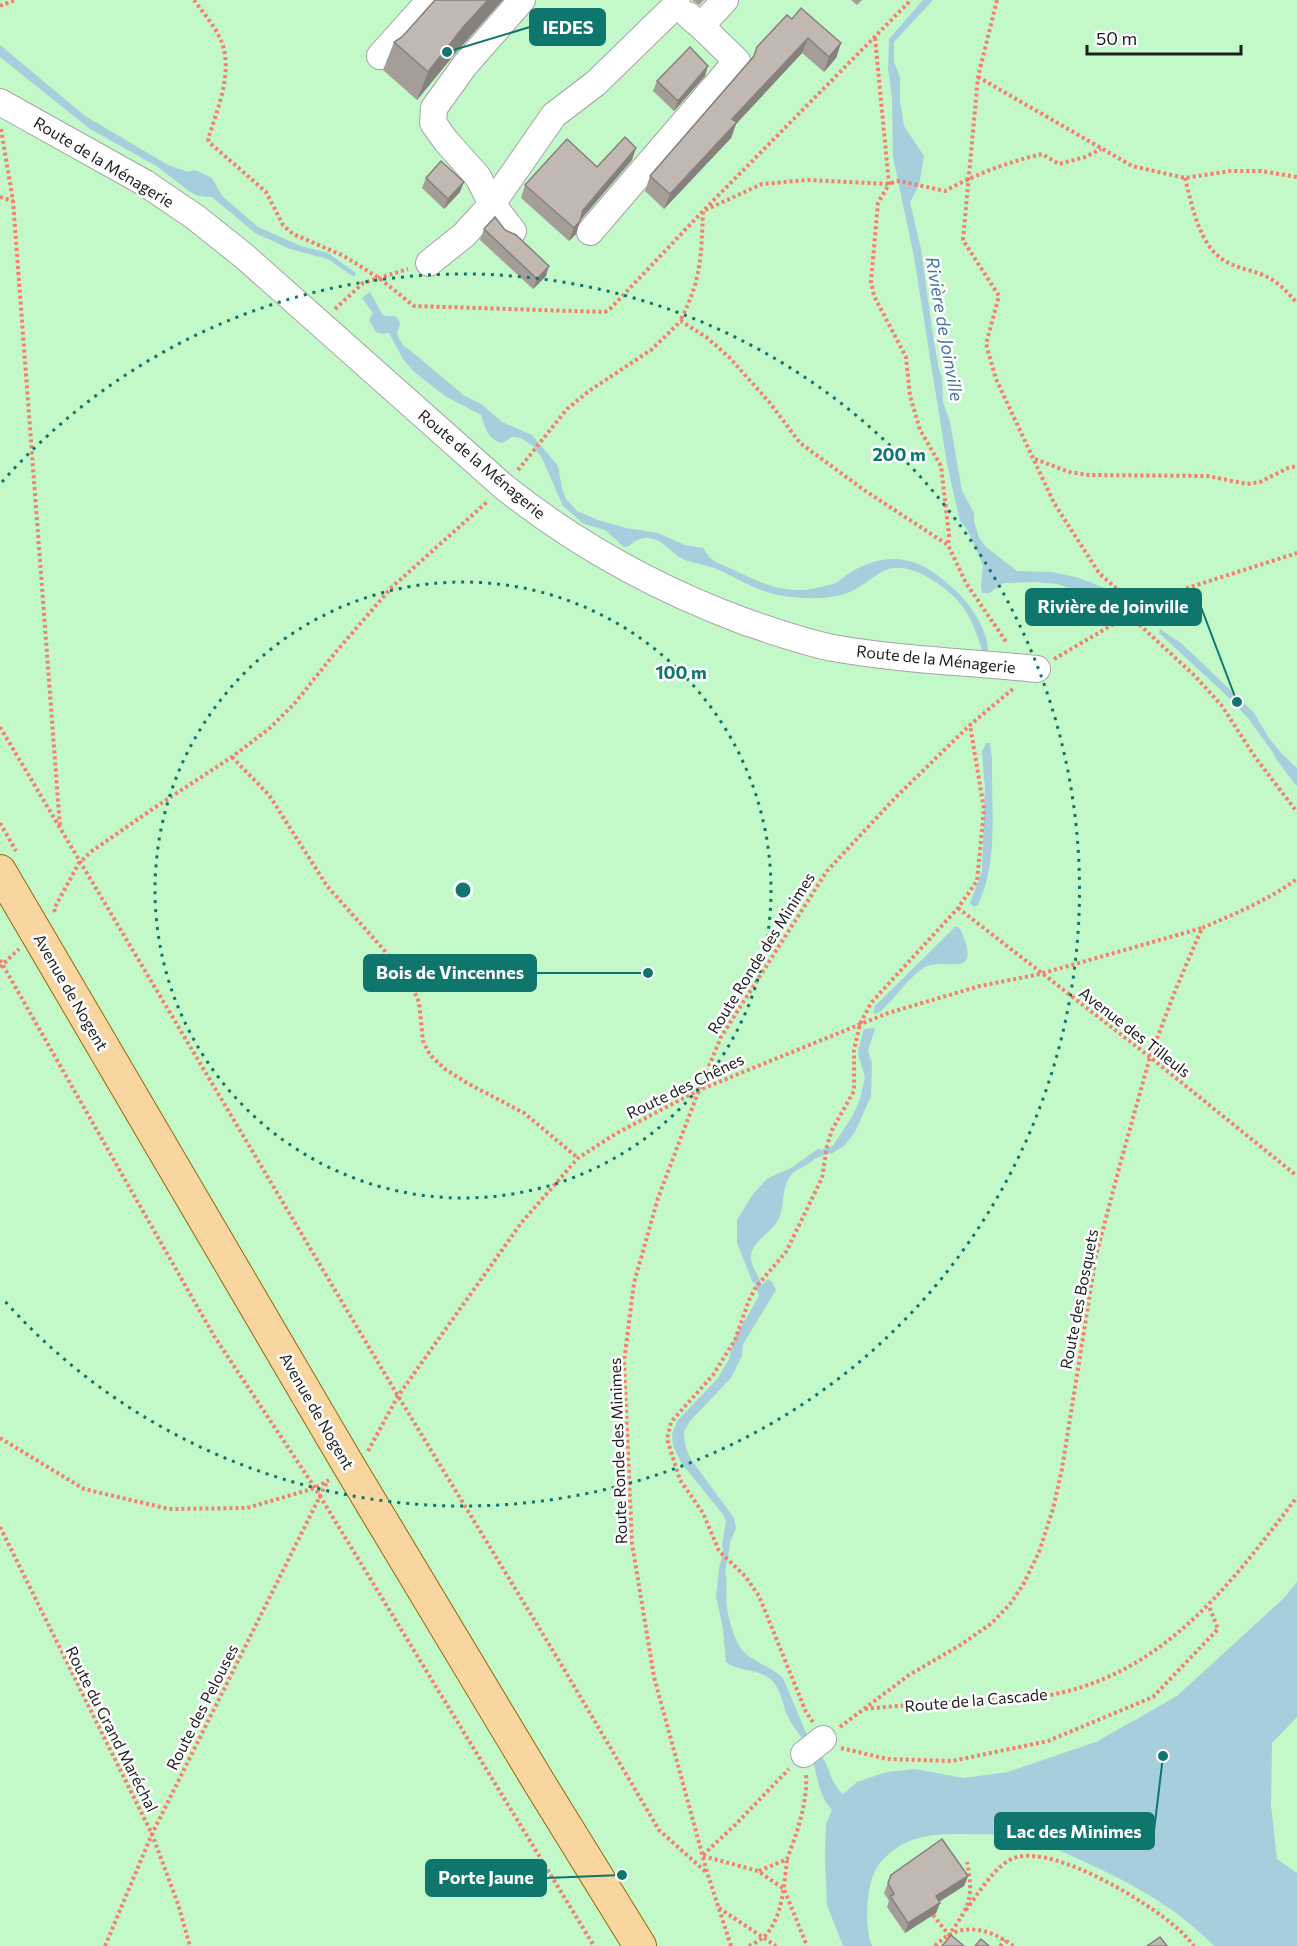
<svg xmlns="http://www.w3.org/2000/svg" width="1297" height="1946" font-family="Commissioner,sans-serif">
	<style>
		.park { fill: #c3f8c9 }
		.water { fill: #a6cedc }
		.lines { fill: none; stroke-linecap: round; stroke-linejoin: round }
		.stream { stroke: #a6cedc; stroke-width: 6 }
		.minor-casing { stroke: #a5a5a5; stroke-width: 28 }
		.major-casing { stroke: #956904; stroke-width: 34 }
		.path { stroke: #f6806f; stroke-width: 4; stroke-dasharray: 3 3; stroke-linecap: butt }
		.minor { stroke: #fff; stroke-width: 26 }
		.major { stroke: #f9d5a0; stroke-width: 32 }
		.wall { fill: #a59e98 }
		.shaded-wall { fill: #86817c }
		.building { fill: #c0b8b1; stroke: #86817c; stroke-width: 1.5 }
		.ring { fill: none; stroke: #0f766e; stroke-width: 3; stroke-dasharray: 3 6 }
		.labels { text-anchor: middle; stroke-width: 5; stroke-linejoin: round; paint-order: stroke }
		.street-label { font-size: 16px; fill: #1e1e1e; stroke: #fff }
		.water-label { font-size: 18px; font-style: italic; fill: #4a75a4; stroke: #fff }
		.centre { fill: #0f766e; stroke: #fff; stroke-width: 3 }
		.ring-label { font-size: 18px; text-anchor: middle; font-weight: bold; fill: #0f766e; stroke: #fff; stroke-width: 5; stroke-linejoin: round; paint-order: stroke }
		.leader { fill: none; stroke: #0f766e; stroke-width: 2 }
		.callout-dot { fill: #0f766e; stroke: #fff; stroke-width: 2 }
		.callout { fill: #0f766e; stroke: #0f766e; stroke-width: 2 }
		.callout-label { font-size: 18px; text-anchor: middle; font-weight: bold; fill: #fff }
	</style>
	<rect width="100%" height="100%" fill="#efece5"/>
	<path class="park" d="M0,0H1297V1946H0Z"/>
	<path class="water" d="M923,0H933L894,42V62L900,77V101L904,126L924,156L919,185L910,202L921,249L933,336L939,370L942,377L943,402L950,422L962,491L974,513V521L979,538L986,547L1017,571L1052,572L1079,578L1105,588L1118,598L1114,603L1057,584L1035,582L1004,583L989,593H982L981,586L983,565L967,529L960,521L947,464L914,257L893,157L892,98L888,69L889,39Z
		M0,45L85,116L168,165L188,172L195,170L212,178L222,196L258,227L301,246L328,253L356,273L354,277L328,259L290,249L255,233L212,197L199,196L190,192L158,167L90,129L0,57Z
		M370,292L382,314L386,316H395C403,323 399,325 397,334L399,339L412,358L445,386L481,404L502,422L532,435L558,466L562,488L566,499L577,511L598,520L626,528L658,533L685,545L703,548L710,558L718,563C750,576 768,591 804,590C809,590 831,585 836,583C841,580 846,575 851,572C897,546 927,562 961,596C974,610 989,634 988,653H983C978,638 973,621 963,607C950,589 913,562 889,569C876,573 866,584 854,590C835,601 799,599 778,595C754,590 736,577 714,568C703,564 689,563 679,557C669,550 663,540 649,538C642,537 634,541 629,546L624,547L605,530L584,524L563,506L542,458L533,446L521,438L512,437L502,443C488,440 485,427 481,415L445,396L413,371L403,359L389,333L383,334L376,332L369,320L373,313L362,298Z
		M1160,629L1181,643L1242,701L1254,713L1269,738L1282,754L1297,768V785L1290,767L1277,758L1248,718L1223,692L1159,633Z
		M986,743H990L992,759C991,807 999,860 978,905L974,907L970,903L982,871L985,788L982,752Z
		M956,926C962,929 962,934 965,941C978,979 940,956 923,968C907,980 895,998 880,1012L873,1014L875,1006Z
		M875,1028L868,1051L872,1063L871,1096L855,1132L844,1146L831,1154L829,1152L853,1115L860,1099L865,1077L859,1058L858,1050L864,1029Z
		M819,1148L820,1151C811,1168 796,1166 789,1178C781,1190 785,1206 779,1218C773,1232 754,1239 751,1255C750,1261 755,1271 757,1277L753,1283L737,1243V1220L753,1194L768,1178L791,1168Z
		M768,1279L772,1282L776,1290L743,1344L742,1356L731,1378L690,1421L684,1432L685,1444L690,1458L734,1518L736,1528L726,1552L722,1546L726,1521L722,1513L682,1464L673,1446L672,1434L677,1421L718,1378L729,1359L734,1339L759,1296L757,1289Z
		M720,1562C731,1574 724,1594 727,1608C729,1620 733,1634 738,1644C747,1661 770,1665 783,1678L807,1735L803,1739C797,1731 791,1724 787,1715C782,1702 781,1687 769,1678C756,1668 738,1672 726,1662L723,1629L716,1596Z
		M1297,1582V1717L1272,1743L1271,1805L1277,1859L1297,1873V1946H1214C1177,1908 1133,1884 1085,1862C1065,1853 1043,1842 1021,1837C1003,1833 981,1835 962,1834C929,1834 903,1836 880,1863C865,1881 864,1925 872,1946H843L827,1905L825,1857L826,1824L832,1810L825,1801L819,1786L813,1760L820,1755C830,1764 828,1781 843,1794L857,1782L887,1772L915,1769L964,1778L1008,1772L1096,1742L1177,1696L1283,1599Z"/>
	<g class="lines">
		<path class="stream" d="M405,350L459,395
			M1277,755L1297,782
			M811,1157L835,1148
			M752,1271L762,1292
			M722,1573L727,1545"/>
		<defs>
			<path id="minor" d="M688,15L701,26L725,0
				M380,56L430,0
				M0,102L145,183L195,217L244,256L504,487C577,545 659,590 746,622C775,632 803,642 833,648C901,660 969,662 1037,669
				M513,231L492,204L478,177L446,141L433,123L434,108L465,65L522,0
				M590,232L737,61L701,26
				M429,263L464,235L492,204L554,115L596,83L677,4
				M804,1754L823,1739"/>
			<path id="major" d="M0,871L349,1466L540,1784L640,1946"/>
		</defs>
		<use href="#minor" class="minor-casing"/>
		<use href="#major" class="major-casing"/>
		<path class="path" d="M194,0C204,14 216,27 222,43C233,73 217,111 208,139L210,143L266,192L283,225L293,234L344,256L379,278L414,306L605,312L611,308L703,211L762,184L808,180L889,184L897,181L904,182L945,191C976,174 1008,162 1042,154L1059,164L1085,157L1101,149
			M997,0L978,77L963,240L999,296L986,344L996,379L1054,503L1099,573L1125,596L1129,615L1195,676L1222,706L1255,757L1297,812
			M0,6L15,0
			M875,38L889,184L878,203L871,281L874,296L906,357L910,396L920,430L941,466L949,535L948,545
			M978,77L1132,166L1185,178L1230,171H1261L1297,177
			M1,129L13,201L60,827
			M1185,178C1192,205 1199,246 1225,261C1236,268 1248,269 1260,274C1276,279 1286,291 1297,303
			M0,197L13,201
			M335,309L363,283L408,269
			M681,319C702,278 701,256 703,211L911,0
			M1035,459L1069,472L1089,475L1208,476L1247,484L1260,482L1288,468L1297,466
			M518,470L567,409L589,391L651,350L681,321L706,337L729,357L770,403L800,443L864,490L948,545L966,583L1007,643
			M1054,659L1129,615L1178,591L1297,553
			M0,727L398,1396L558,1659L659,1830L706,1872
			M232,757L269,795L327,886L384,950L412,987L419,1002L423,1041L430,1055L445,1069L467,1083L524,1113L578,1158
			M0,823L16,851
			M958,908L1150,1057L1297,1176
			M55,912L54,909L79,863L92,851L157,806L232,757L270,728L295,703L335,653L391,588L488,501
			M0,960L214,1336L315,1488L594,1946
			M0,967L19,949
			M0,1438L84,1489L169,1509L247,1508L315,1488L329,1480
			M368,1451L398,1396L522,1222L578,1158L617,1133L699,1090L888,1013L980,986L1040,974L1202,928
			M0,1527L152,1834L178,1904L190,1946
			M865,1709C902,1705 940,1703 978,1700C998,1699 1018,1699 1038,1697C1159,1680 1228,1588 1297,1497
			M813,1722L806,1712L759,1596L745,1576L719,1551L703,1513L680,1480L667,1439L671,1422L713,1375L735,1340L749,1300L756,1287L786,1252L822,1178L827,1146L832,1130L854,1091V1050L860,1024L871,1003L958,908L977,881L984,809L970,725
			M840,1727L909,1675L962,1644L992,1623L1010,1604L1023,1585L1039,1552L1053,1509L1062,1469L1096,1256L1121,1161L1150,1057L1175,991L1202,928C1235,914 1268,900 1297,879
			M841,1748L887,1759L952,1761L1048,1741L1153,1697L1218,1629L1209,1606
			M703,1855L735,1825L789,1769
			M703,1856L758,1871L784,1889L807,1946
			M759,1871L787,1859C797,1833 808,1802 806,1774
			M719,1908L776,1946
			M966,1910C978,1894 997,1862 1017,1857C1058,1847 1148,1902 1178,1929C1184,1934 1189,1940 1194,1946
			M933,1915L949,1935C970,1905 974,1898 967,1862
			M105,1946L152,1834L327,1482
			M731,1946L707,1872L654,1677L632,1543L624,1362L634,1283L658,1198L699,1090L721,1037L827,871L896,797L970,725L1014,688
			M749,1946C754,1943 761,1940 765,1936C783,1917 784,1884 787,1860
			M935,1946C959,1921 988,1927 1013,1946
			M1000,1946L1005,1940"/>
		<use href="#minor" class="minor"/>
		<use href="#major" class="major"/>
	</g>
	<path class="wall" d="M692,0H704L699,5Z
		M851,0H862L857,5Z
		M792,19L841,43L836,58L824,72L802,53L736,124L731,138L664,209L645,191L650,176Z
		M402,37L454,55L417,100L383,70L394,42Z
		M705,76L674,111L653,91L657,81Z
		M632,160L580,220L576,234L569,241L521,198L525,185L597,167Z
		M426,178L460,192L444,209L422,188Z
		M484,229L505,230L546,276L533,289L480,240Z
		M891,1875L968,1876L964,1886L939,1902L940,1903L936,1913L905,1933L887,1907L889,1901L884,1893Z"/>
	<path class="shaded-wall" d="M488,0H503L454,55L417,100L428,72L464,26Z
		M808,38L802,53L736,124L731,138L664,209L670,194L732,119Z
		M841,43L836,58L824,72L829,57Z
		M708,66L705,76L674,111L678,101Z
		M636,148L632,160L579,222L583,210Z
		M464,182L460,192L444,209L448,199Z
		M580,221L576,234L569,241L574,228Z
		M549,266L546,276L533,289L537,279Z
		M968,1876L964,1886L932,1906L936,1896Z
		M940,1903L936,1913L905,1933L908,1923Z"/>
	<path class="building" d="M435,0H488L464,26L428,72L394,42L402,37Z
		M801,8L841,43L829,57L808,38L732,119L737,122L670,194L650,176L754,56L757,47L787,15L792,19Z
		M690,47L708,66L678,101L657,81Z
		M625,137L636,148L583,210L580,221L574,228L525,185L567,139L597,167Z
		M441,161L464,182L448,199L426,178Z
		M495,217L505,230L516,235L549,266L537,279L484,229Z
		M942,1839L968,1876L936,1896L940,1903L908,1923L890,1896L894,1894L888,1883L891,1875Z
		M951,1935L964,1946H942Z
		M1160,1937L1167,1946H1147Z
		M981,1939L989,1946H975Z"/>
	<g class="ring">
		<circle cx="463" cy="890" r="308"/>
		<path d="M2 482A616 616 0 1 1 2 1298"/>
	</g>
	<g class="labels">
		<g class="street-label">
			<text transform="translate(104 162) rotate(31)" y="6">Route de la Ménagerie</text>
			<text transform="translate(482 464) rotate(40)" y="6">Route de la Ménagerie</text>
			<text transform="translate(936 659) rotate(6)" y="6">Route de la Ménagerie</text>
			<text transform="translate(761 953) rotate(-58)" y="6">Route Ronde des Minimes</text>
			<text transform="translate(71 992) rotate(60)" y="6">Avenue de Nogent</text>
			<text transform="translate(1135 1032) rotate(38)" y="6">Avenue des Tilleuls</text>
			<text transform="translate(685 1086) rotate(-26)" y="6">Route des Chênes</text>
			<text transform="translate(1079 1299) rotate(-79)" y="6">Route des Bosquets</text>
			<text transform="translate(317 1411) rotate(60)" y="6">Avenue de Nogent</text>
			<text transform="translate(618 1451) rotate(-92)" y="6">Route Ronde des Minimes</text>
			<text transform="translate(976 1700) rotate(-5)" y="6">Route de la Cascade</text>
			<text transform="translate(202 1707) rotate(-63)" y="6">Route des Pelouses</text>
			<text transform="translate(112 1729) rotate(63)" y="6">Route du Grand Maréchal</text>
		</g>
		<g class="water-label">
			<text transform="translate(944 329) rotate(80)" y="6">Rivière de Joinville</text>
		</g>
	</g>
	<circle cx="463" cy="890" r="9" class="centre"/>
	<g class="ring-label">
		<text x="899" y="461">200 m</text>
		<text x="681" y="679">100 m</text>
	</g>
	<path class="leader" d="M447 52L530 27M1237 702L1201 607M648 973L536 973M1163 1756L1154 1831M622 1875L546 1878"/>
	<g class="callout-dot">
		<circle cx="447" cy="52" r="6"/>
		<circle cx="1237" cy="702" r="6"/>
		<circle cx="648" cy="973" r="6"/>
		<circle cx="1163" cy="1756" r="6"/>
		<circle cx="622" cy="1875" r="6"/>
	</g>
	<g class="callout">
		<rect x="530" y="9" width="75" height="36" rx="6"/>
		<rect x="1026" y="589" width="175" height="36" rx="6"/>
		<rect x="364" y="955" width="172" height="36" rx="6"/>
		<rect x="995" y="1813" width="159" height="36" rx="6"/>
		<rect x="426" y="1860" width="120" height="36" rx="6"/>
	</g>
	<g class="callout-label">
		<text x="568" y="34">IEDES</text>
		<text x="1113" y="613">Rivière de Joinville</text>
		<text x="450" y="979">Bois de Vincennes</text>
		<text x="1074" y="1838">Lac des Minimes</text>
		<text x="486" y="1884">Porte Jaune</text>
	</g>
	<path d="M1087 45v9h154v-9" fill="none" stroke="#1e1e1e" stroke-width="3"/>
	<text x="1096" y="45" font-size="18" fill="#1e1e1e" stroke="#ffffff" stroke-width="4.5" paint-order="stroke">50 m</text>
</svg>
